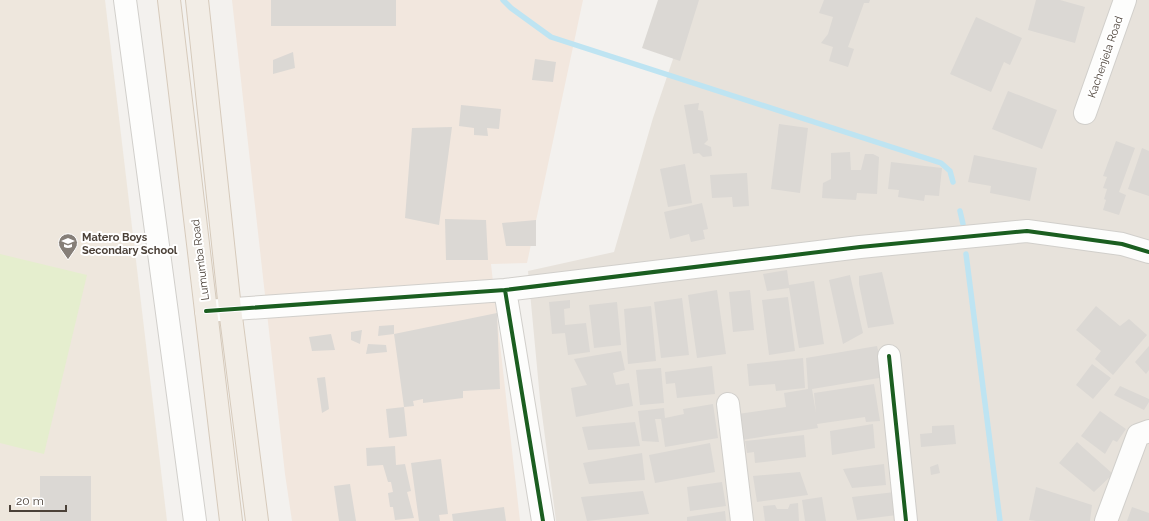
<svg xmlns="http://www.w3.org/2000/svg" width="1149" height="521" font-family="Raleway,sans-serif">
	<style>
		.residential { fill: #e7e2db }
		.commercial { fill: #f2e7de }
		.education { fill: #eee7dd }
		.green { fill: #e5eece }
		.lines { fill: none; stroke-linecap: round; stroke-linejoin: round }
		.stream { stroke: #bee4f2; stroke-width: 5.5 }
		.building { fill: #dbd8d4 }
		.minor-casing { stroke: #d1cfcb; stroke-width: 24 }
		.major-casing { stroke: #d6cabb; stroke-width: 24 }
		.minor { stroke: #fdfdfc; stroke-width: 22 }
		.major { stroke: #f2ede6; stroke-width: 22 }
		.cycleway-casing { stroke: #fff; stroke-width: 6 }
		.cycleway { stroke: #1b5e20; stroke-width: 4 }
		.labels { text-anchor: middle; stroke-width: 4; stroke-linejoin: round; paint-order: stroke }
		.street-label { font-size: 11px; fill: #4b4138; stroke: #fff }
		.poi-label { font-size: 11px; font-weight: bold; fill: #4b4138; stroke: #fff; text-anchor: start }
	</style>
	<rect width="100%" height="100%" fill="#f3f1ee"/>
	<path class="residential" d="M693,0H1149V521H556L540,399L528,271L614,252L653,118Z"/>
	<path class="commercial" d="M232,0H583L527,263L491,264L520,521H292L285,474Z"/>
	<path class="education" d="M0,0H105L167,521H0Z"/>
	<path class="green" d="M0,254L87,275L44,454L0,443Z"/>
	<g class="lines">
		<path class="stream" d="M503,0L511,8L551,37L941,163L950,171L953,182
			M960,211L963,224
			M966,254L1000,521"/>
	</g>
	<path class="building" d="M271,0H396V26H271Z
		M658,0H699L680,61L642,48Z
		M824,0H870L869,3H864L848,47L854,49L848,67L829,61L833,47L821,43L828,34L833,17L819,13Z
		M1036,0H1060L1085,7L1075,43L1028,30Z
		M976,17L1022,38L1010,65L1004,62L991,92L950,74Z
		M293,52L295,68L273,74V60Z
		M535,59L556,62L553,82L532,80Z
		M1008,91L1057,110L1042,149L992,129Z
		M699,103L698,110L703,111L708,140L704,144L711,147L712,156L703,157L699,153L693,154L684,105Z
		M461,105L501,109L499,129L487,128L488,136L474,135V128L459,126Z
		M779,124L808,128L800,193L771,189Z
		M452,127L439,225L405,218L412,128Z
		M1116,141L1135,148L1119,192L1126,195L1119,215L1103,210L1106,200L1104,199L1107,189L1103,188L1107,177L1103,176Z
		M1142,148L1149,151V196L1128,189Z
		M850,152L851,170H861L865,154H873L879,157L877,194L857,193L856,200L822,198L823,183L831,179V153Z
		M974,155L1037,168L1030,201L990,193L991,186L968,182Z
		M891,162L942,168L939,196L925,195L924,201L898,197L899,190L888,189Z
		M685,164L692,203L668,207L660,169Z
		M747,173L749,206L733,207L732,197L712,198L710,175Z
		M702,203L708,229L703,230L705,239L691,242L689,234L670,239L664,212Z
		M445,219L486,220L488,260H446Z
		M536,220V246H506L502,223Z
		M787,270L789,285L814,281L824,344L799,348L789,288L767,291L763,274Z
		M882,272L894,324L868,328L859,284V276Z
		M850,275L863,333L843,344L829,280Z
		M717,290L726,354L697,358L688,295Z
		M750,290L754,330L733,332L729,292Z
		M788,297L795,351L769,355L762,300Z
		M682,298L689,355L661,358L654,302Z
		M570,300V308L564,309L565,325L586,323L590,352L568,355L565,333L552,334L549,302Z
		M617,302L621,345L594,348L589,305Z
		M651,306L656,361L628,364L624,309Z
		M1096,306L1120,326L1129,319L1147,335L1113,375L1095,359L1101,351L1076,330Z
		M497,313L500,389L463,391V398L423,403V399L413,401L414,406L404,407L394,334Z
		M394,325V334L378,336L379,326Z
		M362,330L360,344L351,340V332Z
		M331,334L335,350L312,351L309,337Z
		M368,344L386,345L387,352L366,354Z
		M877,346L885,377L812,389L816,413L814,393L874,384L880,421L866,422L865,417L817,424L818,428L742,440L738,414L786,407L784,393L808,389L806,358Z
		M1149,346V370L1146,374L1135,362Z
		M621,351L625,370L613,373L616,385L629,383L633,406L576,417L571,388L587,385L574,359Z
		M803,358L805,388L776,391L775,384L749,386L747,364Z
		M1092,364L1111,378L1093,399L1076,385Z
		M712,366L715,394L677,398L675,383L666,384L665,372Z
		M661,368L664,403L640,405L636,370Z
		M325,377L329,409L322,413L317,378Z
		M1120,386L1149,399V402L1144,410L1114,395Z
		M713,404L718,438L665,447L661,419H655L659,442L642,441L638,411L664,408L665,418L684,414L683,409Z
		M404,407L407,436L389,438L386,409Z
		M1100,411L1126,429L1117,442L1113,440L1105,454L1081,436Z
		M635,422L640,446L588,450L582,427Z
		M873,424L875,448L832,455L830,431Z
		M954,425L956,444L921,447L920,434L932,433V426Z
		M804,435L806,457L755,463L754,452L747,453L745,441Z
		M1077,442L1113,474L1094,492L1059,463Z
		M710,443L715,472L655,483L649,455Z
		M395,446L396,465L405,464L411,491L407,492L414,518L395,520L393,507H390L388,493L393,492L391,482H388L383,465L367,466L366,448Z
		M642,453L645,480L589,484L583,463Z
		M441,459L448,514L439,515L440,521H419L411,463Z
		M884,464L886,485L852,488L843,469Z
		M938,464L940,473L931,475L930,467Z
		M800,472L808,495L757,502L753,476Z
		M40,476H91V521H40Z
		M722,482L726,506L690,511L687,487Z
		M350,484L356,521H339L334,486Z
		M1036,487L1092,505L1090,521H1036L1029,520Z
		M643,491L649,514L587,521L581,497Z
		M895,492L897,515L857,520L852,497Z
		M822,497L826,521H805L802,500Z
		M798,503L799,521H765L763,506L775,505L777,509H788L790,504Z
		M504,507L506,521H453L452,514Z
		M1132,507L1149,513V521H1127Z
		M725,511L726,521H687V517Z"/>
	<g class="lines">
		<defs>
			<path id="minor" d="M125,0L195,521
				M1085,113L1125,0
				M505,290L543,521
				M206,311L505,290L860,247L1027,231L1122,244L1149,252
				M889,356L906,521
				M728,404L742,521
				M1106,521L1138,435L1149,431"/>
			<path id="major" d="M169,0L231,521
				M197,0L230,309L257,521"/>
		</defs>
		<use href="#minor" class="minor-casing"/>
		<use href="#major" class="major-casing"/>
		<use href="#minor" class="minor"/>
		<use href="#major" class="major"/>
		<defs>
			<path id="cycleway" d="M505,290L543,521
				M206,311L505,290L860,247L1027,231L1122,244L1149,252
				M889,356L906,521"/>
		</defs>
		<use href="#cycleway" class="cycleway-casing"/>
		<use href="#cycleway" class="cycleway"/>
	</g>
	<defs>
		<symbol id="school-pin" viewBox="-11 -11 22 30"><path d="M0 17L-7.5 6A9.5 9.5 0 1 1 7.5 6Z" fill="#867f78" stroke="#fff"/><path d="M0-5L7-2L0 1L-7-2ZM-4 1L0 2.5L4 1V4Q0 6-4 4Z" fill="#fff"/></symbol>
	</defs>
	<g fill-rule="evenodd">
		<use href="#school-pin" x="57" y="232" width="22" height="30"/>
	</g>
	<g class="labels">
		<g class="street-label">
			<text transform="translate(1105 57) rotate(-71)" y="4">Kachenjela Road</text>
			<text transform="translate(200 260) rotate(-97)" y="4">Lumumba Road</text>
		</g>
		<g class="poi-label">
			<text x="82" y="241">Matero Boys<tspan x="82" dy="13">Secondary School</tspan></text>
		</g>
	</g>
	<path d="M10 505v6h56v-6" fill="none" stroke="#4b4138" stroke-width="2"/>
	<text x="16" y="505" font-size="12" fill="#4b4138" stroke="#ffffff" stroke-width="3" paint-order="stroke">20 m</text>
</svg>
